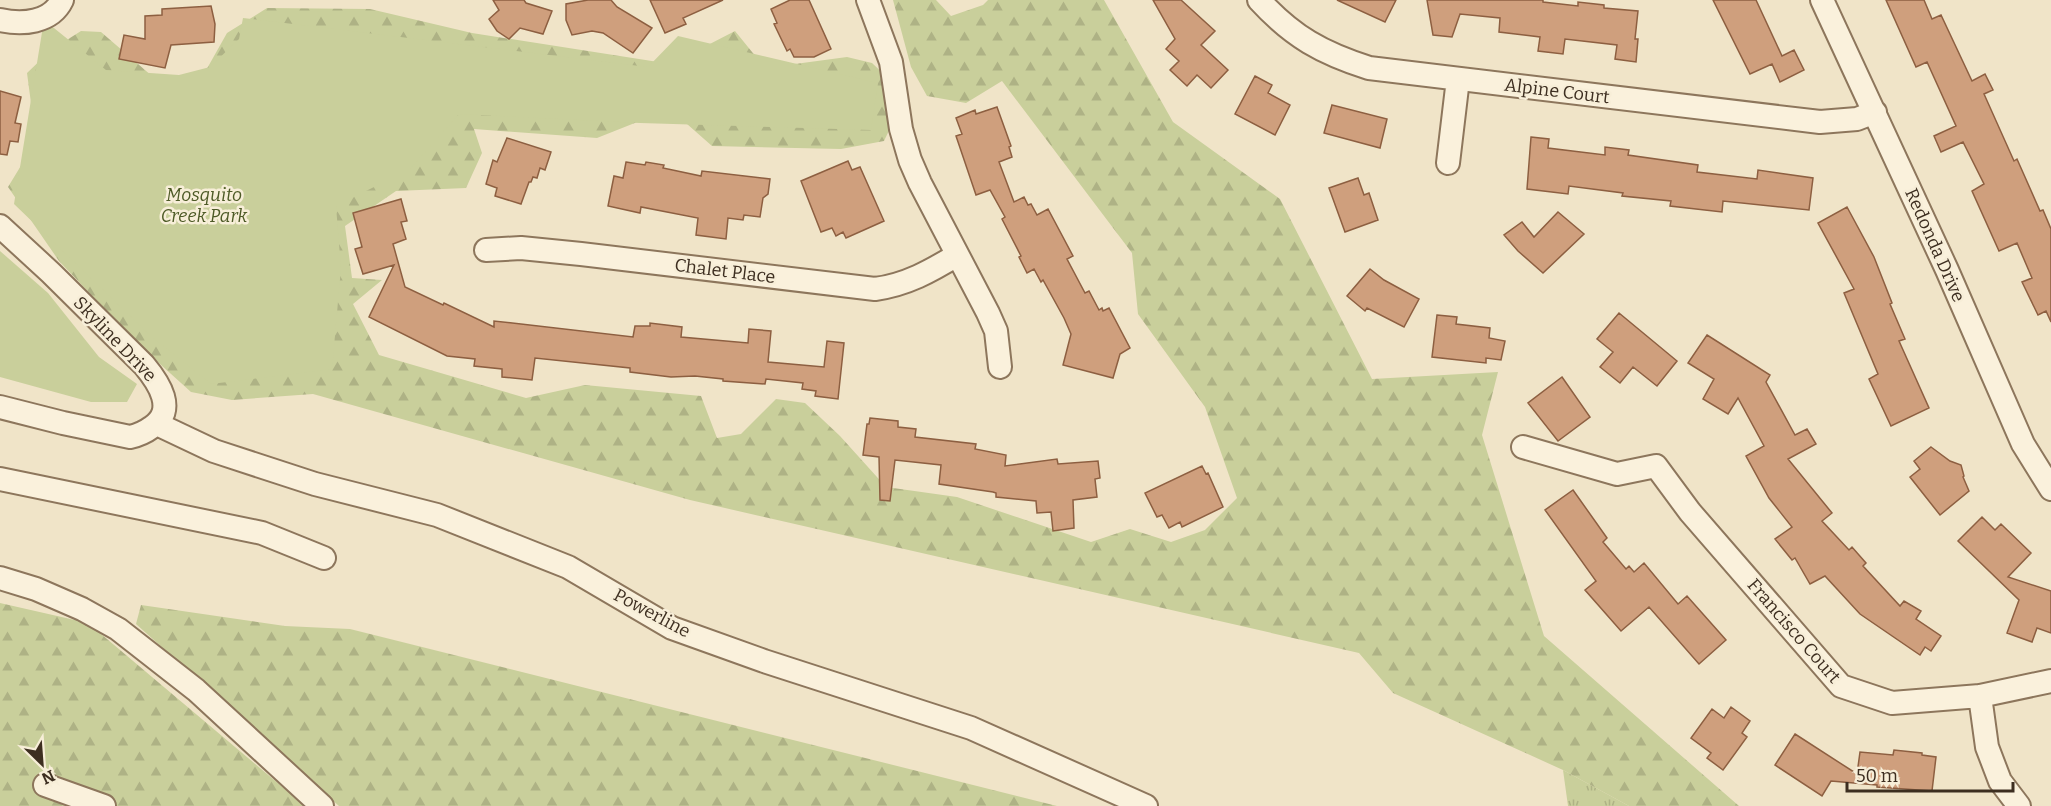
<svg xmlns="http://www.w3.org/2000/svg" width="2051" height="806" font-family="Bitter,serif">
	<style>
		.grass { fill: url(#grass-tufts) }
		.forest { fill: url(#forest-firs) }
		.park { fill: #c9cf9b }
		.building { fill: #cf9f7d; stroke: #8d5f41; stroke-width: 1.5 }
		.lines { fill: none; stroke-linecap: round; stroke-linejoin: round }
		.minor-casing { stroke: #8d765c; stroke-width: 26 }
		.minor { stroke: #faf1dc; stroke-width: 22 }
		.labels { text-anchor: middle; stroke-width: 5; stroke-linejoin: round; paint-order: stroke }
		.street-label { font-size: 18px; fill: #3d2e20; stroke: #f7eed8 }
		.park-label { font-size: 18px; font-style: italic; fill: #4d5a26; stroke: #f7eed8 }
	</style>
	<defs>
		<pattern id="grass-tufts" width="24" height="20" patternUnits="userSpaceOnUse" patternTransform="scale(1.5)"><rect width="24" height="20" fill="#c9cf9b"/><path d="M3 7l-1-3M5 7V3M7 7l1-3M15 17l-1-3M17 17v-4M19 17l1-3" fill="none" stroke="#aeb285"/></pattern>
		<pattern id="forest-firs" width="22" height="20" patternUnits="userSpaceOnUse" patternTransform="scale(1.5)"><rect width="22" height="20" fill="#c9cf9b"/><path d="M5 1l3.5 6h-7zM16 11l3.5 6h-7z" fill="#aeb285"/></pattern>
	</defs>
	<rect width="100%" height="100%" fill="#f0e4c8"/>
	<path class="grass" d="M1563,770L1629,806H1568Z"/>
	<path class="forest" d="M893,0H936L951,16L983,5L988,0H1104L1173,122L1280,199L1372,379L1498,372L1482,435L1544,636L1739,806H1629L1563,770L1393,693L1359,653L690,500L313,394L232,400L191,392L140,346L59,261L8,187L36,141L27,73L51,50L81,31L101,32L160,83L200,81L227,33L267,8L370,9L472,33L671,64L735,31L765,68L847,57L872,63L906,95L884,141L841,149L712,146L670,109L597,138L474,129L482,153L466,188L396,191L345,226L352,278L382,280L353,304L379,355L526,398L585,385L701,396L717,438L741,434L776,399L805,403L840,436L886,487L957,497L1091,542L1130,529L1171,542L1205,530L1237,498L1205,407L1138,314L1132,253L1002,81L966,103L927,96L911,67Z
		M0,603L88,623L305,806H0Z
		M141,605L285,626L350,629L1057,806H339L136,624Z"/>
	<path class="park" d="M243,18L648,67L678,36L878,83L871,130L640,123L459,114L410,169L336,206L341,268L332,369L211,384L152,337L14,204L44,20L106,70L179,75L210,67L239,39Z
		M0,251L48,293L99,357L137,384L127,402H91L0,377Z"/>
	<path class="building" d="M493,0H524L526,3L552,11L543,34L520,28L509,39L497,31L489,19L499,10Z
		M588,0H611L617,7L652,28L633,53L603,33L592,31L572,35L566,20V4Z
		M650,0H723L683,18L686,24L665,33Z
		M790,0H809L831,49L814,57H794L790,49L787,51L774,24L777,23L771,9Z
		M1153,0H1181L1215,31L1201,45L1228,70L1211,88L1197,75L1187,86L1170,70L1179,61L1166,49L1175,39Z
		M1337,0H1396L1385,22Z
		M1427,0H1543V2L1578,6V2L1604,5V8L1638,11L1635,39H1638L1636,62L1615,59L1617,45L1565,39L1563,54L1538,51L1540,37L1499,32L1500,18L1460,14L1452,37L1433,35Z
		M1713,0H1756L1782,56L1794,50L1804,70L1780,82L1772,64L1750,74Z
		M1886,0H1924L1932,19L1941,15L1972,81L1985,74L1993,90L1984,94L2014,161L2017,159L2040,211L2043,210L2051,229V322L2046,311L2038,315L2022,282L2032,278L2017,243L1999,251L1972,191L1984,184L1963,142L1941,152L1934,136L1956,126L1927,62L1916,67Z
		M211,6L215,24L214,42L171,45L165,68L119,59L124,35L145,39V16L162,15V9Z
		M1255,76L1272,85L1268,93L1290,105L1275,135L1235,114Z
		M0,91L21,97L15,123L21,124L18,142L10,141L7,155L0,154Z
		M1332,105L1387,119L1380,148L1324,133Z
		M997,107L1011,146L1009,147L1012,157L999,162L1014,202L1024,197L1028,205L1031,204L1037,215L1048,209L1073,256L1067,259L1085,293L1089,291L1099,310L1102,308L1103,311L1109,308L1130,348L1120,354L1113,378L1063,365L1071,334L1064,318L1043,280L1041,282L1034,269L1027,273L1019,257L1021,256L1002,219L1005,217L990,190L976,195L956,136L962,134L956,118L975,110L976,114Z
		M1531,137L1549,139L1548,148L1605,155V147L1629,150L1628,155L1698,165L1697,172L1757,179L1758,170L1813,178L1809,210L1723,201L1722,212L1670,206L1671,201L1622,196L1623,193L1569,186L1568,194L1527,189Z
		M507,138L551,152L545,170L540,168L537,178L533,177L531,182H529L521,204L495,196L497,188L486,184L493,160L497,162Z
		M848,161L852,170L860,167L884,221L846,238L843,232L836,236L832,228L821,232L801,181Z
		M626,162L645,165L646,162L664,165L663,168L701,176L702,171L770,179L768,194L763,198L760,217L744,215L743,220L728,218L726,239L696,235L698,218L641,207L640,213L608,206L614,176L623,178Z
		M1358,178L1364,195L1369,193L1378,220L1345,232L1329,188Z
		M401,199L407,221L401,222L406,239L393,244L405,287L443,305L444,303L494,327V321L633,337L635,326H650V323L682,327L681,337L748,343L749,329L771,331L768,362L824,367L827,341L844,343L838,399L815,396L816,391L802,389L803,383L766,379L765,384L723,381V379L695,376L671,377L630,372V368L535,358L532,380L502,377V369L474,366L475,359L447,356L369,317L394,265L363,274L355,249L362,247L353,213Z
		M1847,207L1874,257L1892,303L1890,304L1905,339L1899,341L1929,408L1891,426L1869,379L1878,374L1844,293L1854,289L1818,223Z
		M1558,212L1584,234L1543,273L1518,251L1504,235L1522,222L1534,237Z
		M1370,269L1384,280L1419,299L1404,327L1367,308L1365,311L1347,296Z
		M1619,313L1677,361L1657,386L1633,367L1620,383L1600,367L1613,352L1597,339Z
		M1437,315L1457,317L1456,324L1490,328L1489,338L1505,341L1501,360L1486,358V363L1432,357Z
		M1707,335L1770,375L1766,382L1795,435L1807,429L1816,444L1788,459L1832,513L1822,521L1849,550L1852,547L1866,563L1863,566L1900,606L1904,601L1921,611L1916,619L1941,636L1931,651L1925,647L1920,655L1860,614L1825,576L1810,584L1795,558L1792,560L1775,539L1792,527L1769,498L1746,456L1764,446L1738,398L1728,414L1703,399L1714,379L1688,363Z
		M1562,377L1590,417L1558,441L1528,403Z
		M870,418L898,421V427L916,429L915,437L976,444L975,449L1006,455L1005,466L1057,459L1058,464L1098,461L1100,478L1095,479L1097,497L1073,500L1074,528L1053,531L1051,512L1037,513L1036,501L996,497V493L993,492L939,484L941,465L895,460L890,501L880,500L879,457L863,455L867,424H869Z
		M1931,447L1950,461L1961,465L1964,476L1963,477L1969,491L1940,515L1910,477L1920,469L1914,461Z
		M1202,466L1206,474L1208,473L1223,507L1182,527L1180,522L1169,528L1162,515L1157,517L1145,493Z
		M1573,490L1607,538L1603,542L1626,569L1629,566L1634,572L1644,563L1678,604L1687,596L1726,640L1699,664L1649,607L1621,631L1585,590L1596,581L1545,510Z
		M1982,517L1995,530L2001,524L2031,553L2008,577L2051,591V633L2037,628L2032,642L2007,633L2019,600L1958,541Z
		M1731,707L1750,721L1742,733L1747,737L1723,770L1707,758L1711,753L1691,738L1712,709L1724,718Z
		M1795,734L1857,774L1860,752L1893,755L1894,750L1922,753V755L1936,757L1932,791L1877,787V785L1831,781L1822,796L1775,765Z"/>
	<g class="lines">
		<defs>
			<path id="minor" d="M868,0L891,62L901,129L910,160L920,183L988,313L996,331L1000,367
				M1259,0C1293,37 1322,53 1369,68L1820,122L1857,119L1875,112
				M1822,0L1947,270L2023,444L2051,489
				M0,20C22,25 51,23 62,0
				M1448,163L1458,79
				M0,226L51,273L144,365C159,383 177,410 152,427C144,433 139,435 130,437L63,423L0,407
				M486,250L521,248L581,254L875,289C906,285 931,271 957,255
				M157,424L214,451L315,484L437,515L568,567L672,628L764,661L971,728L1146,806
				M1523,447L1617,474L1656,466L1690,512L1841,686L1892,703L1980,696L2051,681
				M0,479L262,533L324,558
				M0,578L36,589L82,609L118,629L196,690L322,806
				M1980,696L1987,747L2000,781L2019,806
				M45,785L104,806"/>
		</defs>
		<use href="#minor" class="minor-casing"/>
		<use href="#minor" class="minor"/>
	</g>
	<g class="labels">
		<g class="street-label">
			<text transform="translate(1557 91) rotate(7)" y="6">Alpine Court</text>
			<text transform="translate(1935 245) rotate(66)" y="6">Redonda Drive</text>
			<text transform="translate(725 271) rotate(7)" y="6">Chalet Place</text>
			<text transform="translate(115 339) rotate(46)" y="6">Skyline Drive</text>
			<text transform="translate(652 613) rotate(28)" y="6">Powerline</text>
			<text transform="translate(1794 631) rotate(49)" y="6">Francisco Court</text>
		</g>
		<g class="park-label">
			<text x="204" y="201">Mosquito<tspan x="204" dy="21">Creek Park</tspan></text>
		</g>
	</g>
	<g transform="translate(42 764) rotate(155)" stroke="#f7eed8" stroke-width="4.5" paint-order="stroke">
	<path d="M0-4.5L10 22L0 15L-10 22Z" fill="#3d2e20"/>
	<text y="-9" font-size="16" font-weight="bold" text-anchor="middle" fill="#3d2e20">N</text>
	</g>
	<path d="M1847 782v9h166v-9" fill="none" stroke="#3d2e20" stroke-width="3"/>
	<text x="1856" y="782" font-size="18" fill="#3d2e20" stroke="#f7eed8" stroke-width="4.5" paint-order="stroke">50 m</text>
</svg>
